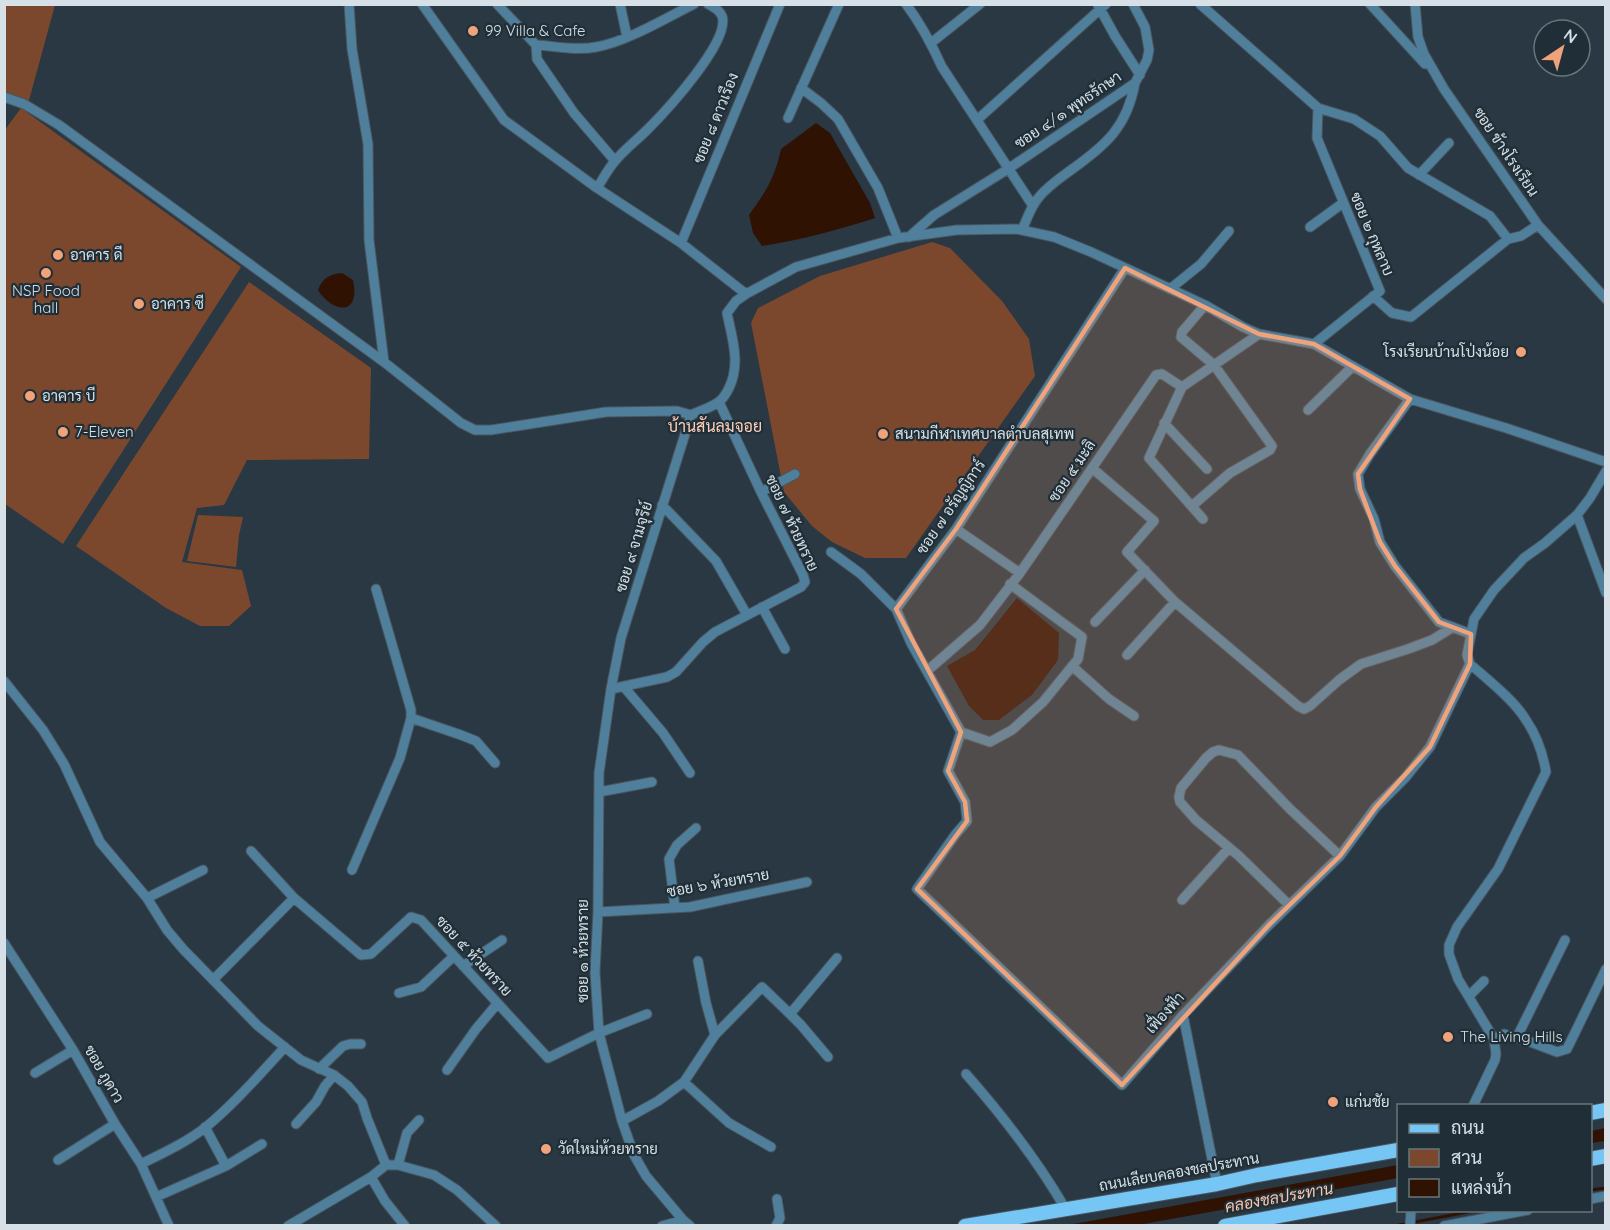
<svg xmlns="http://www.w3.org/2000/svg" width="1610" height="1230" font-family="Quicksand,Sarabun,sans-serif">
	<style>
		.green { fill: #7b482e }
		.water { fill: #301203 }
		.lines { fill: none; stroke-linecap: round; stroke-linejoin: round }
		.stream { stroke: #301203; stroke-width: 3 }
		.minor-casing { stroke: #485660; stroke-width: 11 }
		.primary-casing { stroke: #485660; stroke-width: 16 }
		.minor { stroke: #507f9c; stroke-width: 9 }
		.primary { stroke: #76c6f5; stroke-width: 14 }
		.marked { fill: #f0a27a; fill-opacity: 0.2; stroke: #f0a27a; stroke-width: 4.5; stroke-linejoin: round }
		.poi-dot { fill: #f0a27a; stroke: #1f2e37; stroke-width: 2 }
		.labels { text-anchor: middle; stroke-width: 4.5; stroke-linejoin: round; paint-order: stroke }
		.poi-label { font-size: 15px; fill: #d6e0e6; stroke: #1f2e37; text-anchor: start }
		.street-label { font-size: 15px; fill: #d6e0e6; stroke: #1f2e37 }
		.neighbourhood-label { font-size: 16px; fill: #fed0b9; stroke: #1f2e37 }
		.water-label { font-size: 16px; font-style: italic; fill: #fdc6aa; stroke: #1f2e37 }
	</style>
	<rect width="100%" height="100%" fill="#293842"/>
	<path class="green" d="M4,5H55L28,104L5,95Z
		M21,108L241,267L63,544L5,504L4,131Z
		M932,242L950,248L1002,301L1029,339L1035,376L906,558H865L832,542L812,526L784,492L751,323L758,308L820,276Z
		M249,282L371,368L369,459L247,460L224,505L197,508L182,562L242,570L251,606L229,626H200L166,608L76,546Z
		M198,515L243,517L239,535L236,567L187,561Z"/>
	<path class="water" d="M816,123L830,133L870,203L875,218C838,230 801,240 762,246L753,233L749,215C766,192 775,177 781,149Z
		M342,273L353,280C361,317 332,313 318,290C323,278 329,274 342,273Z
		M1017,598L1059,633L1058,660L1032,695L999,720H983L969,706L947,666L975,650Z
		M1605,1128V1141L1591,1143V1131Z
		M1398,1165V1178L1138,1225H1068Z"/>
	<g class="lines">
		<path class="stream" d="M1590,1190L1606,1188
			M1394,1226L1478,1210"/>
		<defs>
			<path id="minor" d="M349,4L352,49L368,144L369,240L384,362
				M422,4L504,120L597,188L681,243L746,294
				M497,4L536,45C555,46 576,51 596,47C626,42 666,18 694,4
				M620,4L627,37
				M906,4C921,24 932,45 942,67L1033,206
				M1200,4L1318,108L1354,119L1380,136L1408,168L1490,216L1508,239
				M1370,4L1425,64
				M1415,4L1418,37L1424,54L1444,89L1538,225L1606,299
				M1098,5L1115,36L1140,75
				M931,43L980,4
				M536,45L537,59L574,113L615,161
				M801,88L821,103L838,119L878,188L898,238
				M4,97L24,104L59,125L384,362L461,423L475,430H491L606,412L677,411L691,415C701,410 714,407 721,400C725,396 727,392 729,388C741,363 732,338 727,313L736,301L746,294L796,267L898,238L957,230L1016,229L1054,237L1091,252L1205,305L1243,327L1259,334L1314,344L1410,399L1506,428L1606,462
				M788,118L839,4
				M977,120L1106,4
				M1419,175L1449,143
				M597,188C603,179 608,169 615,161C624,150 637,140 648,129C665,112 731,41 722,16C720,11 714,7 708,4
				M1310,227L1343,203
				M1022,230C1027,219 1031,206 1039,197C1048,186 1060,178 1071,170C1106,145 1127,127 1135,83
				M909,237L934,215L1008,169L1135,83L1147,60L1149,50L1145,27L1133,4
				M681,243L780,4
				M1170,289L1201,264L1229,231
				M1373,296L1392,313L1411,317L1508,239L1521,236L1538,225
				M1314,344L1380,291L1317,138L1318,108
				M1182,387L1149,458L1203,519
				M1410,399L1370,454L1358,474L1360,489L1374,519L1380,542L1395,566L1439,622L1471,634
				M1308,410L1353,366
				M1164,423L1207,469
				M1092,468L1154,521L1127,552L1175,602L1298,706L1304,709L1310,706L1339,680L1361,664L1408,649L1432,640L1453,627
				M761,492L795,474
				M662,505L716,561L747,615
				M1192,506L1230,473L1270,450L1272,446L1214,365L1181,337L1182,332L1205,305
				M1577,515L1606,593
				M956,529L1020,573
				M831,552L861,574L896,609L911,643L961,732L990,742L1012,730L1043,702L1078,659L1082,637L1010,584
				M376,589L411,710V718L461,735L476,741L495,763
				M762,607L785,649
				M896,609L956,529L1125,268
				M1095,622L1145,570
				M1127,655L1175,602
				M1072,666L1109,699L1134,716
				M927,671L980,625L1020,573L1156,375L1162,374L1182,387L1259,334
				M4,681L43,730L64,764L100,842L147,898L167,930L183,949L258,1026L301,1060L334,1075L348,1086L362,1102L367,1118L386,1165
				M624,687L663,733L690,773
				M611,689L667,677L676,672L703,642L715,632L801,587L805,582L803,575L761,492L719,402
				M961,732L948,771L965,802L967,821L955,835L917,889L1122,1085L1183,1015L1269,925L1340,856L1376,807L1405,778L1430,747L1470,664
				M599,792L652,782
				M251,851L294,898L361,955L371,954L411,917L421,920L548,1058L599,1033L647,1014
				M352,870L400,758L411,718
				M147,898L203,870
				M1182,900L1229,848
				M1289,905L1239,856L1196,820L1180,802L1179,797L1181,788L1206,758L1213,752L1219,750L1238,755L1290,809L1340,856
				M675,908L669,859L677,845L696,828
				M598,912L690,907L807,882
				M4,943L73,1050L115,1124L141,1164L169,1226
				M698,961L706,1003L715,1035
				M463,966L502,940
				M213,980L294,898
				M399,993L421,987L454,956
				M1469,996L1484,981
				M790,1014L801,1025L828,1057
				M1183,1015L1217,1184
				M1517,1037L1565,940
				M1494,1039L1504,1034L1528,1041L1557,1052L1567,1049L1606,969
				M319,1069L343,1046L350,1044H361
				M447,1070L476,1029L497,1004
				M35,1073L73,1050
				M966,1074C1003,1116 1037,1160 1065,1208
				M684,1082L729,1123L771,1147
				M1473,1106L1495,1060L1496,1054L1494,1039L1458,979L1449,954V945L1457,927L1498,869L1546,772C1543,754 1537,736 1526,720C1514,700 1488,680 1470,664L1467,655L1474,619L1494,590L1524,558L1545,543L1577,515L1590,498L1606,471
				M622,1121L658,1101L684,1082L715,1035L762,987L790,1014L837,958
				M296,1124L316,1102L325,1086L334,1075
				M58,1160L115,1124
				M141,1164C163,1153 187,1142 206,1127C235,1103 260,1074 285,1047
				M398,1165L407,1133L419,1120
				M226,1166L262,1144
				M371,1177L385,1201L405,1226
				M156,1197L226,1166L205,1127
				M1590,1199L1606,1196
				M288,1226L371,1177L386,1165H398L434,1175L457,1190L496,1226
				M662,1226L683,1220
				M690,1226L683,1220L646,1176L634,1155L622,1121L599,1033L595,972L598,912L599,773L611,689L621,638L691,415
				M776,1226L780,1218L777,1199
				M1410,1226L1411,1210
				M1444,1226L1528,1210"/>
			<path id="primary" d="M1590,1113L1606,1110
				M1590,1159L1606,1156
				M965,1226L1217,1184L1257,1175L1398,1150
				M1225,1226L1398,1194"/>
		</defs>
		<use href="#minor" class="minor-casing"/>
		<use href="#primary" class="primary-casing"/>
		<use href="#minor" class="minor"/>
		<use href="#primary" class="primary"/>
	</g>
	<path class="marked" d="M1125,268L1259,334L1314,344L1410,399L1358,474L1360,489L1380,542L1395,566L1439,622L1471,634L1470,664L1430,747L1376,807L1340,856L1269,925L1122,1085L917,889L967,821L965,802L948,771L961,732L896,609L956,529Z"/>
	<g class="poi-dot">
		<circle cx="473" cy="31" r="6"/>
		<circle cx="58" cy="255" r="6"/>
		<circle cx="46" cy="273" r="6"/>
		<circle cx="139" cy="304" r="6"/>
		<circle cx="1521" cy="352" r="6"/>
		<circle cx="30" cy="396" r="6"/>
		<circle cx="63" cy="432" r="6"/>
		<circle cx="883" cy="434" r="6"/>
		<circle cx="1448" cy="1037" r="6"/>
		<circle cx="1333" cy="1102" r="6"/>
		<circle cx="546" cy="1149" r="6"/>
	</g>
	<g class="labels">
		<g class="poi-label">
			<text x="485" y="36">99 Villa &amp; Cafe</text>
			<text x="70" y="260">อาคาร ดี</text>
			<text x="46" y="296" text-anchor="middle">NSP Food<tspan x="46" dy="17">hall</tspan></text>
			<text x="151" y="309">อาคาร ซี</text>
			<text x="1509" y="357" text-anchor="end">โรงเรียนบ้านโป่งน้อย</text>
			<text x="42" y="401">อาคาร บี</text>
			<text x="75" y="437">7-Eleven</text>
			<text x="895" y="439">สนามกีฬาเทศบาลตำบลสุเทพ</text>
			<text x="1460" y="1042">The Living Hills</text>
			<text x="1345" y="1107">แก่นชัย</text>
			<text x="558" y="1154">วัดใหม่ห้วยทราย</text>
		</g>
		<g class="street-label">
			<text transform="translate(1068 110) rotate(-34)" y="5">ซอย ๔/๑ พุทธรักษา</text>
			<text transform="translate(716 118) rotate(-68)" y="5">ซอย ๘ ดาวเรือง</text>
			<text transform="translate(1506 152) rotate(56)" y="5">ซอย ข้างโรงเรียน</text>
			<text transform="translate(1372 234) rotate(67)" y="5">ซอย ๒ กุหลาบ</text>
			<text transform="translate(1072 471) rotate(-56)" y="5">ซอย ๕ มะลิ</text>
			<text transform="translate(951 507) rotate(-56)" y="5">ซอย ๗ อรัญญิการ์</text>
			<text transform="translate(792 523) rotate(65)" y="5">ซอย ๗ ห้วยทราย</text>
			<text transform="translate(634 547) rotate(-73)" y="5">ซอย ๙ จามจุรีย์</text>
			<text transform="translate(718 883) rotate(-10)" y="5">ซอย ๖ ห้วยทราย</text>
			<text transform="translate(583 951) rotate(-90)" y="5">ซอย ๑ ห้วยทราย</text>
			<text transform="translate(474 956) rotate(47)" y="5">ซอย ๕ ห้วยทราย</text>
			<text transform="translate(1165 1013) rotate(-48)" y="5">เฟื่องฟ้า</text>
			<text transform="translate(104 1074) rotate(60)" y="5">ซอย ภูดาว</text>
			<text transform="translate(1179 1172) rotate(-10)" y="5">ถนนเลียบคลองชลประทาน</text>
		</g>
		<g class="neighbourhood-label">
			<text x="715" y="432">บ้านสันลมจอย</text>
		</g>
		<g class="water-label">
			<text transform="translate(1279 1197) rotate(-10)" y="6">คลองชลประทาน</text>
		</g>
	</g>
	<rect width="1610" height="1230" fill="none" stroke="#d6e0e6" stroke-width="12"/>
	<rect x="1397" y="1104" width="195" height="108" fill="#1f2e37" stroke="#68757d" stroke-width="1.5"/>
	<rect x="1409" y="1124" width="30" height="9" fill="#76c6f5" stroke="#68757d" stroke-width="1.5"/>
	<text x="1451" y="1134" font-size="18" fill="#d6e0e6">ถนน</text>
	<rect x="1409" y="1149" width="30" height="18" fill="#7b482e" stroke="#68757d" stroke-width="1.5"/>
	<text x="1451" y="1164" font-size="18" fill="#d6e0e6">สวน</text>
	<rect x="1409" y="1179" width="30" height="18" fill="#301203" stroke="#68757d" stroke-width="1.5"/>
	<text x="1451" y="1194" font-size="18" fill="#d6e0e6">แหล่งน้ำ</text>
	<g transform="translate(1562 48) rotate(36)"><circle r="28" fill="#1f2e37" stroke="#68757d" stroke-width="1.5"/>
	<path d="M0-4.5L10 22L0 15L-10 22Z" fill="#f0a27a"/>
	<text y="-9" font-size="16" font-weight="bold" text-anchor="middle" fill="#d6e0e6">N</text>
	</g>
</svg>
